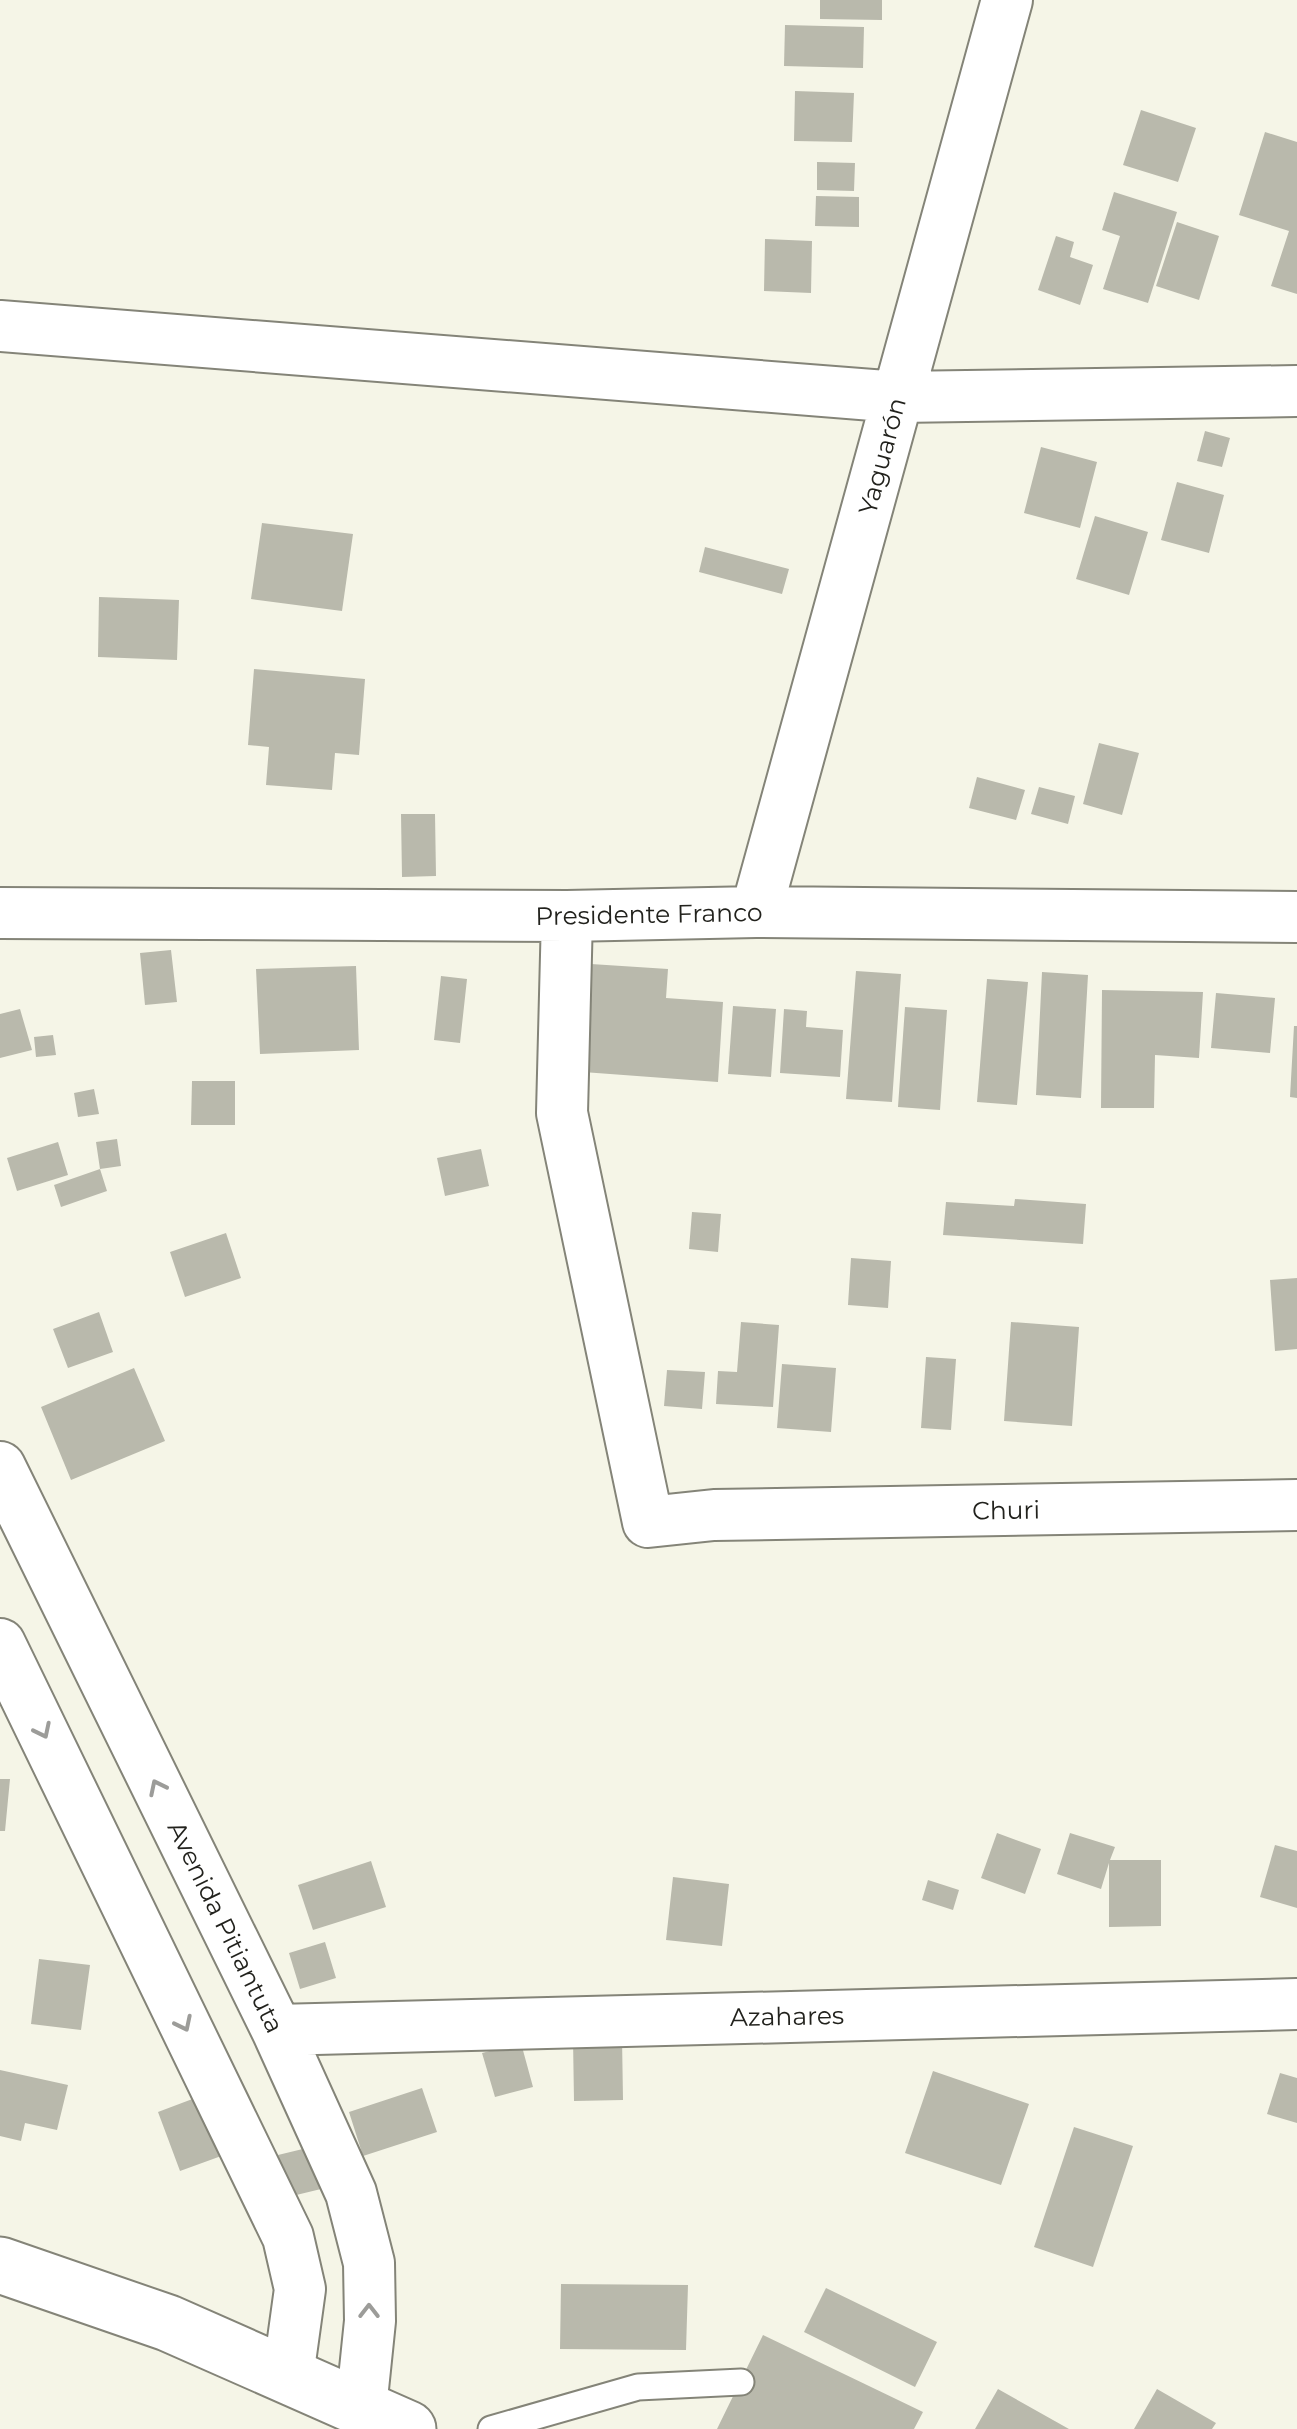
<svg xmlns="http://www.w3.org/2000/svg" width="1297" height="2429" font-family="Montserrat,sans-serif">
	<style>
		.building { fill: #b9b9ac }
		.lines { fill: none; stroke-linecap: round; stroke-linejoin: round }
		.lane-casing { stroke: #848478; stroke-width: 29 }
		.street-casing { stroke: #848478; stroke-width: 54 }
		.primary-casing { stroke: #848478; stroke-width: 59 }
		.lane { stroke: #fff; stroke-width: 25 }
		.street { stroke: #fff; stroke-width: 50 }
		.primary { stroke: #fff; stroke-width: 55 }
		.oneway { stroke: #9c9c99 }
		.labels { text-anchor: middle; stroke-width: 8; stroke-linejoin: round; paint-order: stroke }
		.street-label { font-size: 25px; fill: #22221d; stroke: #fff }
	</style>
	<rect width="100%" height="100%" fill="#f5f5e7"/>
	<path class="building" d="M820,0H882V20L820,19Z
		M785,25L864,27L863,68L784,66Z
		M795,91L854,93L852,142L794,141Z
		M1141,110L1196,128L1178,182L1123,165Z
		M1265,132L1297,142V294L1271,286L1289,231L1239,215Z
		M817,162L855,163L854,191L817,190Z
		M1114,192L1177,212L1148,303L1103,289L1120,236L1102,230Z
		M816,196L859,197V227L815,226Z
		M1177,222L1219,236L1199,300L1156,286Z
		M1056,236L1074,242L1070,257L1093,265L1080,305L1038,290Z
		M765,239L812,241L811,293L764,291Z
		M1205,431L1230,438L1222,467L1197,461Z
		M1041,447L1097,462L1080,528L1024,513Z
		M1177,482L1224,495L1209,553L1161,540Z
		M1095,516L1148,532L1129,595L1076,579Z
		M262,523L353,534L342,611L251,599Z
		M705,547L789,569L782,594L699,572Z
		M99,597L179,600L177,660L98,657Z
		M254,669L365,679L359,755L335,753L332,790L266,785L269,747L248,745Z
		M1099,743L1139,753L1122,815L1083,804Z
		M977,777L1025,790L1016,820L969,808Z
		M1039,787L1075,796L1068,824L1031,814Z
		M401,814H435L436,876L402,877Z
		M171,950L177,1002L145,1005L140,953Z
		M591,964L668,969L666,998L723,1002L718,1082L583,1072Z
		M356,966L359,1050L260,1054L256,969Z
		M856,971L901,974L892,1102L846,1099Z
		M1042,972L1088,975L1081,1098L1036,1095Z
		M441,976L467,979L460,1043L434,1040Z
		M987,979L1028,982L1017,1105L977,1102Z
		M1102,990L1203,992L1199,1058L1155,1055L1154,1108H1101Z
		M1216,993L1275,998L1270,1053L1211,1048Z
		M733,1006L776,1009L771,1077L728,1074Z
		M905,1007L947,1010L940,1110L898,1107Z
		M20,1009L32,1050L0,1058V1014Z
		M784,1009L807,1011L806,1027L843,1030L840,1077L780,1073Z
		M1294,1026H1297V1098L1290,1097Z
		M53,1035L56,1055L36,1057L34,1037Z
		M192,1081H235V1125H191Z
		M94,1089L99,1114L78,1117L74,1093Z
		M117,1139L121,1166L100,1169L107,1191L61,1207L54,1185L100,1169L96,1142Z
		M58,1142L68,1175L17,1191L7,1158Z
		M481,1149L489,1186L445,1196L437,1158Z
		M1015,1199L1086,1204L1083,1244L943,1235L946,1202L1014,1206Z
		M692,1212L721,1214L718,1252L689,1249Z
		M226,1233L241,1278L185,1297L170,1252Z
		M851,1258L891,1261L888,1308L848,1305Z
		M1297,1278V1349L1275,1351L1270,1280Z
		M99,1312L113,1352L68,1368L53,1329Z
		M741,1322L779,1325L773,1407L716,1404L718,1371L737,1372Z
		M1011,1322L1079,1327L1072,1426L1004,1421Z
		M926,1357L956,1359L951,1430L921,1428Z
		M782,1364L836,1368L831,1432L777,1428Z
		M134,1368L165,1441L71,1480L41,1407Z
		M667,1370L705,1372L702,1409L664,1406Z
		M0,1779H10L5,1831H0Z
		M997,1833L1041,1849L1025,1894L981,1878Z
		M1070,1833L1115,1847L1110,1860H1161V1926L1109,1927V1863L1101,1889L1057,1874Z
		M1275,1845L1297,1851V1908L1260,1897Z
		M371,1861L386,1907L313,1930L298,1885Z
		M673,1877L729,1884L722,1946L666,1940Z
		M928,1880L959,1890L953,1910L922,1900Z
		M325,1942L336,1978L300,1989L289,1953Z
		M39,1959L90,1965L81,2030L31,2024Z
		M622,2037L623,2100L574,2101L573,2039Z
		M521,2043L533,2087L495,2097L482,2053Z
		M0,2070L68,2085L57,2130L25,2123L21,2141L0,2136Z
		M933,2071L1029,2104L1001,2185L905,2153Z
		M1280,2073L1297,2078V2123L1267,2114Z
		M422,2088L437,2132L363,2156L349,2112Z
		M203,2095L224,2155L180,2171L158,2112Z
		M1074,2127L1133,2146L1093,2267L1034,2247Z
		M311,2147L321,2189L288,2197L278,2155Z
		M561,2284L688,2285L686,2350L560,2349Z
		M826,2288L937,2342L915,2387L804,2332Z
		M763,2335L923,2412L914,2429H717Z
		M998,2389L1069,2429H975Z
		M1157,2389L1216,2423L1212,2429H1134Z"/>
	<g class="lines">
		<defs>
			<path id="lane" d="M491,2429L638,2387L741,2382"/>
			<path id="street" d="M0,326L898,397L1297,391
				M756,912L1007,0
				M0,913L567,916L756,912L1297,917
				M567,916L562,1113L648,1522L714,1515L1297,1505
				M0,1467L277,2030L351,2193L369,2263L370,2321L361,2408
				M0,1644L288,2237L300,2289L288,2376
				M277,2030L1297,2004"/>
			<path id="primary" d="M0,2265L168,2323L408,2429"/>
		</defs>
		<use href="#lane" class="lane-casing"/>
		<use href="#street" class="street-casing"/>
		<use href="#primary" class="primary-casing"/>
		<use href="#lane" class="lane"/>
		<use href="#street" class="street"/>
		<use href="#primary" class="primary"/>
	</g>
	<defs><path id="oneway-chevron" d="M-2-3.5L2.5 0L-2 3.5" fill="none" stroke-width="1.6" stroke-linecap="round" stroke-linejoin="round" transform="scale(2.5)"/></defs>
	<g class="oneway">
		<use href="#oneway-chevron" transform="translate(43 1731) rotate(64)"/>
		<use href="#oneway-chevron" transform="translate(157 1787) rotate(-116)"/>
		<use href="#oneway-chevron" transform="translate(184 2024) rotate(64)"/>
		<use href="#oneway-chevron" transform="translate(369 2311) rotate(-90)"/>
	</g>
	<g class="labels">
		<g class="street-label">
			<text transform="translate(882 456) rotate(-75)" y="9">Yaguarón</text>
			<text transform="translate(649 914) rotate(-1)" y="9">Presidente Franco</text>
			<text transform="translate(1006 1510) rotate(-1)" y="9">Churi</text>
			<text transform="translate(226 1927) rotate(64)" y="9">Avenida Pitiantuta</text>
			<text transform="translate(787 2016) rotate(-1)" y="9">Azahares</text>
		</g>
	</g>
</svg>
